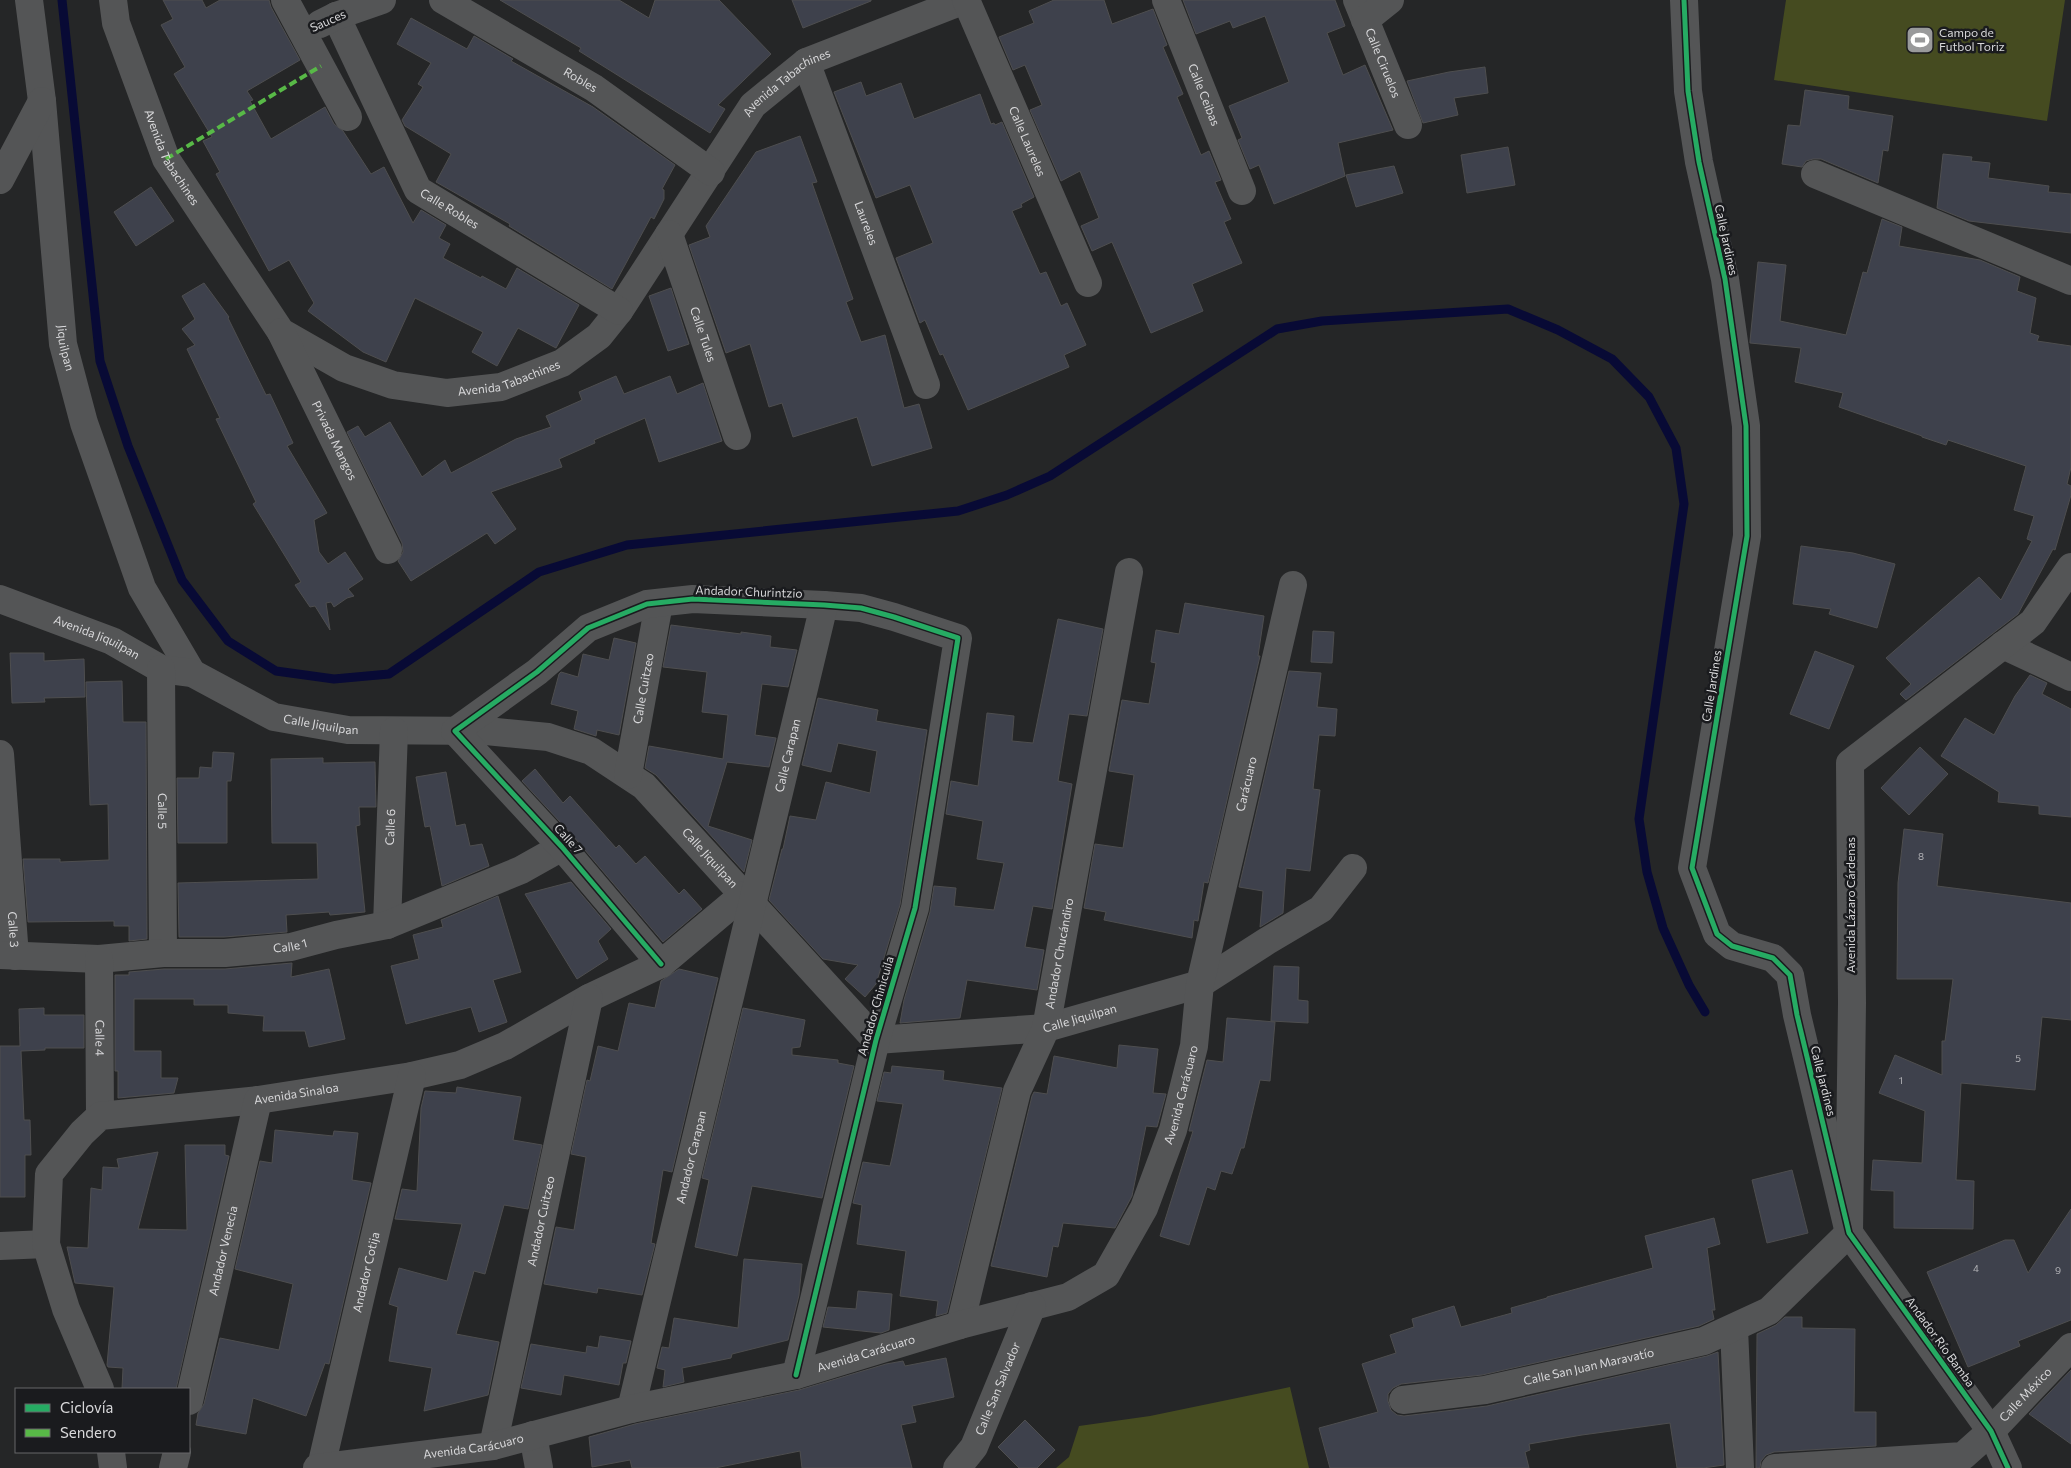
<svg xmlns="http://www.w3.org/2000/svg" width="2071" height="1468" font-family="Commissioner,sans-serif">
	<style>
		.green { fill: #454b20 }
		.lines { fill: none; stroke-linecap: round; stroke-linejoin: round }
		.stream { stroke: #080a35; stroke-width: 9 }
		.building { fill: #3e414c; stroke: #4e4e4f }
		.minor { stroke: #545556; stroke-width: 28 }
		.quiet { stroke: #58b947; stroke-width: 4; stroke-dasharray: 8 4; stroke-linecap: butt }
		.cycleway-casing { stroke: #1a1b1e; stroke-width: 8 }
		.cycleway { stroke: #26ab63; stroke-width: 5 }
		.labels { text-anchor: middle; stroke-width: 5; stroke-linejoin: round; paint-order: stroke }
		.number-label { font-size: 10px; fill: #b2b2b6 }
		.street-label { font-size: 12px; fill: #d8d8da; stroke: #1a1b1e }
		.poi-label { font-size: 12px; fill: #d8d8da; stroke: #1a1b1e; text-anchor: start }
	</style>
	<rect width="100%" height="100%" fill="#252627"/>
	<path class="green" d="M1786,0H2065L2047,121L1774,80Z
		M1290,1387L1309,1468H1056L1069,1457L1079,1426L1150,1416Z"/>
	<g class="lines">
		<path class="stream" d="M62,0L100,361L128,446L182,580L228,641L276,671L334,679L389,674L539,572L627,545L958,511L1007,495L1050,476L1277,329L1322,321L1508,309L1558,330L1612,359L1649,397L1676,448L1684,504L1639,819L1647,872L1663,928L1689,985L1705,1012"/>
	</g>
	<path class="building" d="M163,0H202L206,8L220,0H269L271,7L300,60L247,91L253,100L250,101L271,139L325,107L334,124L343,131L371,174L384,167L413,223L421,210L446,225L439,238L450,244L443,258L481,278L482,276L506,289L517,268L579,305L556,348L518,328L497,366L472,352L483,332L415,298L386,362L363,352L308,311L314,303L289,260L269,271L216,174L220,172L203,141L212,137L174,74L185,67L161,25L173,19Z
		M500,0H619L649,18L655,0H719L771,54L718,105L725,109L710,133L579,51L581,48Z
		M792,0H871V1L803,28Z
		M1054,0H1104L1112,24L1153,9L1167,45L1163,47L1183,94L1177,97L1201,155L1209,151L1221,180L1215,182L1231,219L1224,222L1242,263L1192,284L1203,311L1151,333L1112,242L1092,251L1081,226L1099,218L1080,171L1061,181L1030,110L1042,105L1025,65L1013,70L999,37L1034,23L1029,11Z
		M1183,0H1335L1345,26L1327,33L1343,75L1365,65L1393,130L1338,143L1345,176L1274,204L1259,165L1250,169L1238,140L1242,138L1229,106L1289,82L1265,16L1233,28L1230,21L1196,34Z
		M411,18L467,49L474,36L513,59L511,61L593,107L675,165L662,189L664,190V199L654,219L651,217L612,289L509,226L510,224L436,182L451,154L405,126L402,120L423,87L418,84L431,63L397,44Z
		M1485,67L1488,93L1454,98L1458,115L1423,123L1407,81L1449,72Z
		M861,82L866,96L901,83L914,119L980,94L991,124L994,123L995,125L1002,122L1034,197L1021,204L1022,207L1012,211L1040,274L1046,272L1061,306L1067,303L1086,345L1064,355L1069,367L968,410L943,354L940,355L925,320L920,323L896,258L933,243L910,185L876,198L834,92Z
		M1805,90L1849,96L1848,109L1893,116L1888,151L1883,150L1878,183L1821,159H1813L1806,161L1802,167L1782,164L1788,125L1800,126Z
		M800,136L817,182L812,183L853,299L846,302L861,342L885,335L904,408L919,404L932,448L872,466L857,417L793,437L782,403L769,407L750,344L726,353L689,245L710,237L706,226L756,152Z
		M1508,147L1515,185L1467,193L1461,155Z
		M1943,154L1972,157L1971,161L1990,163L1988,178L2049,186L2048,192L2071,194V233L1969,221L1937,208Z
		M1394,166L1403,193L1356,207L1346,175Z
		M151,187L174,221L136,246L114,212Z
		M1882,219L1902,227L1899,246L1980,260L2020,277L2017,291L2036,298L2030,333L2039,336L2037,341L2071,346V467L2067,484L2071,486V495L2055,550L2053,549L2018,614L1906,700L1900,694L1911,684L1886,658L1979,577L2001,600L2032,541L2027,539L2034,516L2014,510L2026,466L1948,440L1946,445L1922,437V436L1839,407L1843,393L1795,382L1801,348L1750,343V341L1758,262L1786,265L1780,321L1846,335L1863,272L1867,273Z
		M204,283L229,317L228,318L266,395L270,394L293,443L287,446L327,513L314,520L319,552L328,564L345,552L363,579L348,589L354,596L347,598L334,607L331,602L326,603L330,630L315,606L310,607L295,585L301,582L253,504L256,502L216,419L220,418L187,349L195,345L182,329L195,319L182,296Z
		M671,288L689,344L668,351L649,296Z
		M616,376L624,394L670,376L677,394L703,383L722,441L659,462L645,418L594,440L595,443L559,459L562,467L491,492L516,529L495,544L487,533L411,581L398,561L403,552L402,543L347,432L358,426L365,437L390,422L422,477L445,460L451,473L516,439L551,427L546,416L582,400L579,392Z
		M1801,546L1853,553L1895,564L1877,628L1829,614L1831,609L1793,604Z
		M1185,603L1264,616L1258,656H1260L1208,883L1204,882L1198,921L1194,920L1192,938L1104,920L1106,912L1084,908L1095,844L1123,848L1134,775L1109,771L1122,700L1149,704L1156,663L1151,662L1156,630L1179,634Z
		M1058,619L1103,629L1087,716L1069,714L1058,781L1072,784L1052,909L1033,906L1025,947L1044,950L1037,990L967,980L960,1018L900,1023L904,1000L930,912L934,886L956,888L954,906L994,910L1004,863L977,859L983,821L946,814L951,781L978,786L987,713L1014,716L1012,741L1033,743Z
		M671,625L741,634V632L771,636L770,647L797,650L788,687L762,684L755,735L776,738L769,767L727,762L708,826L752,840L744,872L656,775L645,768L649,746L723,759L728,715L702,712L707,672L663,667Z
		M1313,631L1334,632L1332,663L1311,662Z
		M614,638L636,643L619,735L597,730L596,736L574,729L578,711L551,704L559,674L561,672L578,677L583,654L609,660Z
		M1815,651L1854,666L1829,729L1790,714Z
		M10,653H44V661L84,659L85,697L44,698L45,702L12,703Z
		M1289,671L1321,673L1317,707L1337,709L1335,736L1319,735L1313,789L1320,790L1310,871L1286,868L1283,913L1260,927L1263,891L1239,887Z
		M2030,675L2047,683L2042,694L2071,709V817L2039,814V806L1998,802L1999,792L1941,756L1965,718L1994,735L2015,696Z
		M122,681L123,722H146L147,939L129,941V926H114V921L28,922L23,859H60V862L109,860L108,804L90,805L86,682Z
		M818,698L878,710L876,721L927,730L900,905L876,984L865,997L845,979L858,965L823,959L769,900L782,849H783L790,816L816,820L826,782L870,793L877,751L838,743L831,772L802,765Z
		M1920,747L1948,774L1909,815L1881,788Z
		M213,752L234,753L231,781H227V843H178L177,778H199L200,767L212,768Z
		M323,758V763L375,762L376,807H359L360,825L356,826L365,912L330,915L329,912L286,915L287,932L224,937H179L178,883L318,879L317,843H272L271,759Z
		M535,769L563,803L570,796L616,848L619,845L636,864L645,856L679,894L684,889L702,909L663,942L573,836L522,781Z
		M446,772L456,826L465,824L470,846L482,844L489,866L442,886L430,826L425,827L416,777Z
		M1904,829L1943,834L1937,886L2071,903V1020L2042,1017L2035,1090L1961,1083L1956,1180L1974,1181L1973,1229L1894,1228V1191L1871,1190L1873,1160L1922,1163L1925,1111L1879,1093L1895,1055L1942,1075V1041H1945L1953,979H1897L1898,883Z
		M571,882L611,929L598,941L608,959L577,979L525,894Z
		M498,896L521,972L493,980L507,1022L479,1032L471,1007L406,1024L391,966L419,959L413,935L443,927L441,920Z
		M292,963L291,977L329,969L345,1039L309,1047L305,1031H263L264,1016L228,1013V1005H194V999H134V1051H161V1078H178L174,1093L118,1098V1071H115V975H129V972L164,969H225Z
		M1274,966L1299,967L1298,1000L1308,1001V1023L1271,1021Z
		M679,969L718,978L672,1172L663,1170L651,1243L655,1244L642,1295L598,1288L597,1293L544,1284L556,1227L574,1230L586,1157L571,1154L587,1080L590,1081L598,1046L618,1051L629,1003L655,1008L661,981Z
		M44,1008V1015H84V1048H45V1050L21,1051L24,1120H30L31,1155H25V1197H0V1046H20L19,1009Z
		M743,1008L805,1020L800,1047L792,1048V1055L838,1060V1063L854,1066L822,1198L752,1186L737,1256L695,1247L709,1180L702,1178Z
		M1227,1018L1275,1022L1270,1081L1260,1080L1244,1148H1241L1232,1174L1221,1171L1215,1190L1207,1187L1189,1245L1160,1236L1193,1131H1189L1207,1060L1223,1062Z
		M1119,1045L1158,1049L1153,1093L1166,1094L1157,1127L1146,1126L1132,1196L1115,1228L1063,1223L1058,1247L1053,1246L1047,1277L991,1266L1032,1096L1034,1092L1047,1094L1054,1056L1117,1068Z
		M892,1066L944,1071L943,1080L1002,1088L947,1313L936,1316L938,1301L900,1296L906,1251L857,1244L862,1205L853,1203L863,1162L890,1166L892,1158L903,1104L877,1101L884,1072L891,1073Z
		M457,1087L521,1097L513,1140L542,1145L528,1209L504,1205L485,1274L474,1271L456,1334L499,1342L488,1395L424,1411L432,1368L389,1361L398,1307L389,1304L399,1268L447,1281L462,1224L395,1219L402,1189L417,1191L421,1108L425,1091L456,1093Z
		M275,1130L333,1136L334,1131L358,1133L352,1180L371,1183L329,1364L325,1363L306,1416L253,1398L246,1434L196,1425L198,1413L204,1404L220,1338L279,1350L293,1284L235,1269L260,1161L272,1163Z
		M185,1145H225V1155L229,1156L176,1389H122L123,1368L108,1367L107,1365L114,1287L75,1283L67,1247L88,1248L91,1188L102,1190L103,1167L119,1168L117,1159L158,1152L138,1229L187,1230Z
		M1792,1170L1808,1233L1767,1243L1752,1180Z
		M2071,1209V1320L2018,1341L2020,1346L1968,1367L1927,1272L2005,1240H2014L2028,1273Z
		M1714,1218L1720,1244L1707,1248L1715,1310H1712L1714,1319L1699,1326L1482,1375L1401,1384L1393,1388L1388,1394V1401L1391,1410L1397,1415L1404,1416L1487,1406L1707,1356L1718,1352L1724,1465L1703,1468H1677L1670,1423L1582,1435L1529,1444L1530,1450L1525,1452L1529,1468H1330L1319,1428L1378,1412L1362,1364L1396,1353L1390,1335L1414,1327L1412,1319L1454,1306L1461,1327L1512,1313L1511,1308L1547,1298V1297L1653,1268L1645,1236Z
		M744,1259L802,1264L799,1295L788,1340L732,1354L731,1358L682,1368L684,1382L663,1387L665,1370L657,1368L662,1347L669,1348L674,1318L738,1328Z
		M858,1291L892,1294L889,1330L881,1333L823,1327L828,1307L856,1309Z
		M1785,1317H1802V1328L1855,1329L1854,1412H1876V1446L1774,1452L1766,1455L1761,1461L1760,1468H1756L1757,1334L1776,1325Z
		M600,1336L631,1341L626,1363H623L619,1385L564,1375L561,1395L521,1388L531,1344L586,1353L587,1346L598,1348Z
		M946,1358L954,1397L912,1406L916,1422L901,1425L912,1468H802L800,1451L715,1468H632L630,1460L592,1467L589,1437L635,1424L799,1390L886,1364L903,1361L905,1366Z
		M2071,1370V1444L2029,1414Z
		M1025,1420L1055,1450L1037,1468H1019L998,1447Z"/>
	<g class="lines">
		<g class="minor">
			<path id="s1" d="M29,0L42,101L63,344L84,423L142,588L192,673"/>
			<path id="s2" d="M113,0L116,23L166,159L281,332L344,368L393,385L447,393L501,387L562,363L599,336L619,311L753,105L806,62L965,0"/>
			<path d="M285,0L348,117"/>
			<path id="s3" d="M443,0L594,88L711,172"/>
			<path id="s4" d="M966,0L1088,283"/>
			<path id="s5" d="M1166,0L1242,191"/>
			<path id="s6" d="M1357,0L1408,125"/>
			<path d="M1684,0L1688,91L1699,162L1725,279L1746,426L1747,536L1692,868L1717,934L1732,946L1773,958L1790,975L1797,1015L1849,1233L1991,1431L2008,1468"/>
			<path id="s7" d="M336,16L418,190L619,311"/>
			<path d="M1365,20L1390,0"/>
			<path d="M320,24L336,16L382,0"/>
			<path id="s8" d="M806,62L926,385"/>
			<path d="M1815,174L2071,281"/>
			<path d="M0,180L42,101"/>
			<path id="s9" d="M669,234L737,436"/>
			<path id="s10" d="M281,332L388,550"/>
			<path id="s11" d="M0,599L112,641L161,669L192,673L274,717L348,730L486,731L548,737L591,751L644,786L876,1040L1046,1028L1200,984L1267,941L1321,909L1353,868"/>
			<path d="M2003,645L2071,677"/>
			<path id="s12" d="M161,669L163,953"/>
			<path id="s13" d="M0,754L15,956"/>
			<path id="s14" d="M628,775L659,603"/>
			<path id="s15" d="M387,925L394,731"/>
			<path id="s16" d="M0,955L99,959L163,953H225L291,947L336,935L387,925L521,870L562,847"/>
			<path id="s17" d="M99,959L100,1116"/>
			<path d="M661,964L562,847L455,731L537,672L588,628L647,604L693,599L824,605L861,608L894,617L958,638L915,908L876,1040L796,1375"/>
			<path d="M0,1246L46,1244"/>
			<path id="s18" d="M960,1325L1017,1091L1046,1028L1129,572"/>
			<path d="M1734,1328L1740,1468"/>
			<path id="s19" d="M100,1389L66,1309L46,1244L49,1174L82,1133L100,1116L258,1100L412,1076L460,1065L505,1046L589,998L661,964L743,895"/>
			<path id="s20" d="M1403,1400L1485,1390L1704,1341L1769,1311L1849,1233L1852,1003L1850,763L2033,622L2071,567"/>
			<path id="s21" d="M189,1401L258,1100"/>
			<path id="s22" d="M631,1409L824,605"/>
			<path d="M533,1435L539,1468"/>
			<path id="s23" d="M493,1446L589,998"/>
			<path d="M111,1452L113,1468"/>
			<path id="s24" d="M321,1467L412,1076"/>
			<path d="M173,1468L177,1452"/>
			<path id="s25" d="M317,1468L493,1446L631,1409L796,1375L960,1325L1068,1297L1106,1275L1144,1208L1173,1130L1194,1046L1200,984L1293,585"/>
			<path id="s26" d="M957,1468L974,1447L1032,1306"/>
			<path id="s27" d="M1775,1468L1963,1456L1991,1431L2071,1347"/>
		</g>
		<path class="quiet" d="M166,159L321,66"/>
		<defs>
			<path id="cycleway" d="M1684,0L1688,91L1699,162L1725,279L1746,426L1747,536L1692,868L1717,934L1732,946L1773,958L1790,975L1797,1015L1849,1233L1991,1431L2008,1468
				M661,964L562,847L455,731L537,672L588,628L647,604L693,599L824,605L861,608L894,617L958,638L915,908L876,1040L796,1375"/>
		</defs>
		<use href="#cycleway" class="cycleway-casing"/>
		<use href="#cycleway" class="cycleway"/>
	</g>
	<defs>
		<symbol id="stadium-square" viewBox="-11 -11 22 22"><rect x="-9" y="-9" width="18" height="18" rx="4" fill="#999a9b" stroke="#1a1b1e"/><path d="M0-5a6.5 5 0 1 0 0 10a6.5 5 0 1 0 0-10ZM-3.5-1.8h7v3.6h-7Z" fill="#fff"/></symbol>
	</defs>
	<g fill-rule="evenodd">
		<use href="#stadium-square" x="1904" y="24" width="32" height="32"/>
	</g>
	<g class="labels">
		<g class="number-label">
			<text x="1921" y="860">8</text>
			<text x="2018" y="1062">5</text>
			<text x="1901" y="1084">1</text>
			<text x="1976" y="1272">4</text>
			<text x="2058" y="1274">9</text>
		</g>
		<g class="street-label">
			<text transform="translate(328 21) rotate(-24)" y="4">Sauces</text>
			<text dy="4" stroke="none"><textPath href="#s6" startOffset="68">Calle Ciruelos</textPath></text>
			<text dy="4" stroke="none"><textPath href="#s3" startOffset="159">Robles</textPath></text>
			<text dy="4" stroke="none"><textPath href="#s2" startOffset="1039">Avenida Tabachines</textPath></text>
			<text dy="4" stroke="none"><textPath href="#s5" startOffset="102">Calle Ceibas</textPath></text>
			<text dy="4" stroke="none"><textPath href="#s4" startOffset="154">Calle Laureles</textPath></text>
			<text dy="4" stroke="none"><textPath href="#s2" startOffset="169">Avenida Tabachines</textPath></text>
			<text dy="4" stroke="none"><textPath href="#s7" startOffset="229">Calle Robles</textPath></text>
			<text dy="4" stroke="none"><textPath href="#s8" startOffset="172">Laureles</textPath></text>
			<text transform="translate(1726 240) rotate(78)" y="4">Calle Jardines</text>
			<text dy="4" stroke="none"><textPath href="#s9" startOffset="106">Calle Tules</textPath></text>
			<text dy="4" stroke="none"><textPath href="#s1" startOffset="350">Jiquilpan</textPath></text>
			<text dy="4" stroke="none"><textPath href="#s2" startOffset="619">Avenida Tabachines</textPath></text>
			<text dy="4" stroke="none"><textPath href="#s10" startOffset="121">Privada Mangos</textPath></text>
			<text transform="translate(749 592) rotate(2)" y="4">Andador Churintzio</text>
			<text dy="4" stroke="none"><textPath href="#s11" startOffset="104">Avenida Jiquilpan</textPath></text>
			<text transform="translate(1712 686) rotate(-81)" y="4">Calle Jardines</text>
			<text dy="4" stroke="none"><textPath href="#s14" startOffset="88">Calle Cuitzeo</textPath></text>
			<text dy="4" stroke="none"><textPath href="#s11" startOffset="348">Calle Jiquilpan</textPath></text>
			<text dy="4" stroke="none"><textPath href="#s22" startOffset="672">Calle Carapan</textPath></text>
			<text dy="4" stroke="none"><textPath href="#s25" startOffset="1330">Carácuaro</textPath></text>
			<text dy="4" stroke="none"><textPath href="#s12" startOffset="142">Calle 5</textPath></text>
			<text dy="4" stroke="none"><textPath href="#s15" startOffset="98">Calle 6</textPath></text>
			<text transform="translate(568 839) rotate(48)" y="4">Calle 7</text>
			<text dy="4" stroke="none"><textPath href="#s11" startOffset="782">Calle Jiquilpan</textPath></text>
			<text transform="translate(1851 905) rotate(-90)" y="4">Avenida Lázaro Cárdenas</text>
			<text dy="4" stroke="none"><textPath href="#s13" startOffset="176">Calle 3</textPath></text>
			<text dy="4" stroke="none"><textPath href="#s16" startOffset="291">Calle 1</textPath></text>
			<text dy="4" stroke="none"><textPath href="#s18" startOffset="386">Andador Chucándiro</textPath></text>
			<text transform="translate(876 1006) rotate(-74)" y="4">Andador Chinicuila</text>
			<text dy="4" stroke="none"><textPath href="#s11" startOffset="1234">Calle Jiquilpan</textPath></text>
			<text dy="4" stroke="none"><textPath href="#s17" startOffset="79">Calle 4</textPath></text>
			<text transform="translate(1823 1081) rotate(76)" y="4">Calle Jardines</text>
			<text dy="4" stroke="none"><textPath href="#s19" startOffset="500">Avenida Sinaloa</textPath></text>
			<text dy="4" stroke="none"><textPath href="#s25" startOffset="1012">Avenida Carácuaro</textPath></text>
			<text dy="4" stroke="none"><textPath href="#s22" startOffset="259">Andador Carapan</textPath></text>
			<text dy="4" stroke="none"><textPath href="#s23" startOffset="230">Andador Cuitzeo</textPath></text>
			<text dy="4" stroke="none"><textPath href="#s21" startOffset="154">Andador Venecia</textPath></text>
			<text dy="4" stroke="none"><textPath href="#s24" startOffset="200">Andador Cotija</textPath></text>
			<text transform="translate(1940 1342) rotate(54)" y="4">Andador Río Bamba</text>
			<text dy="4" stroke="none"><textPath href="#s25" startOffset="562">Avenida Carácuaro</textPath></text>
			<text dy="4" stroke="none"><textPath href="#s20" startOffset="189">Calle San Juan Maravatío</textPath></text>
			<text dy="4" stroke="none"><textPath href="#s26" startOffset="90">Calle San Salvador</textPath></text>
			<text dy="4" stroke="none"><textPath href="#s27" startOffset="276">Calle México</textPath></text>
			<text dy="4" stroke="none"><textPath href="#s25" startOffset="158">Avenida Carácuaro</textPath></text>
		</g>
		<g class="poi-label">
			<text x="1939" y="37">Campo de<tspan x="1939" dy="14">Futbol Toriz</tspan></text>
		</g>
	</g>
	<rect x="15" y="1388" width="175" height="65" fill="#1a1b1e" stroke="#666769"/>
	<rect x="25" y="1404" width="25" height="8" fill="#26ab63" stroke="#666769"/>
	<text x="60" y="1413" font-size="15" fill="#d8d8da">Ciclovía</text>
	<rect x="25" y="1429" width="25" height="8" fill="#58b947" stroke="#666769"/>
	<text x="60" y="1438" font-size="15" fill="#d8d8da">Sendero</text>
</svg>
